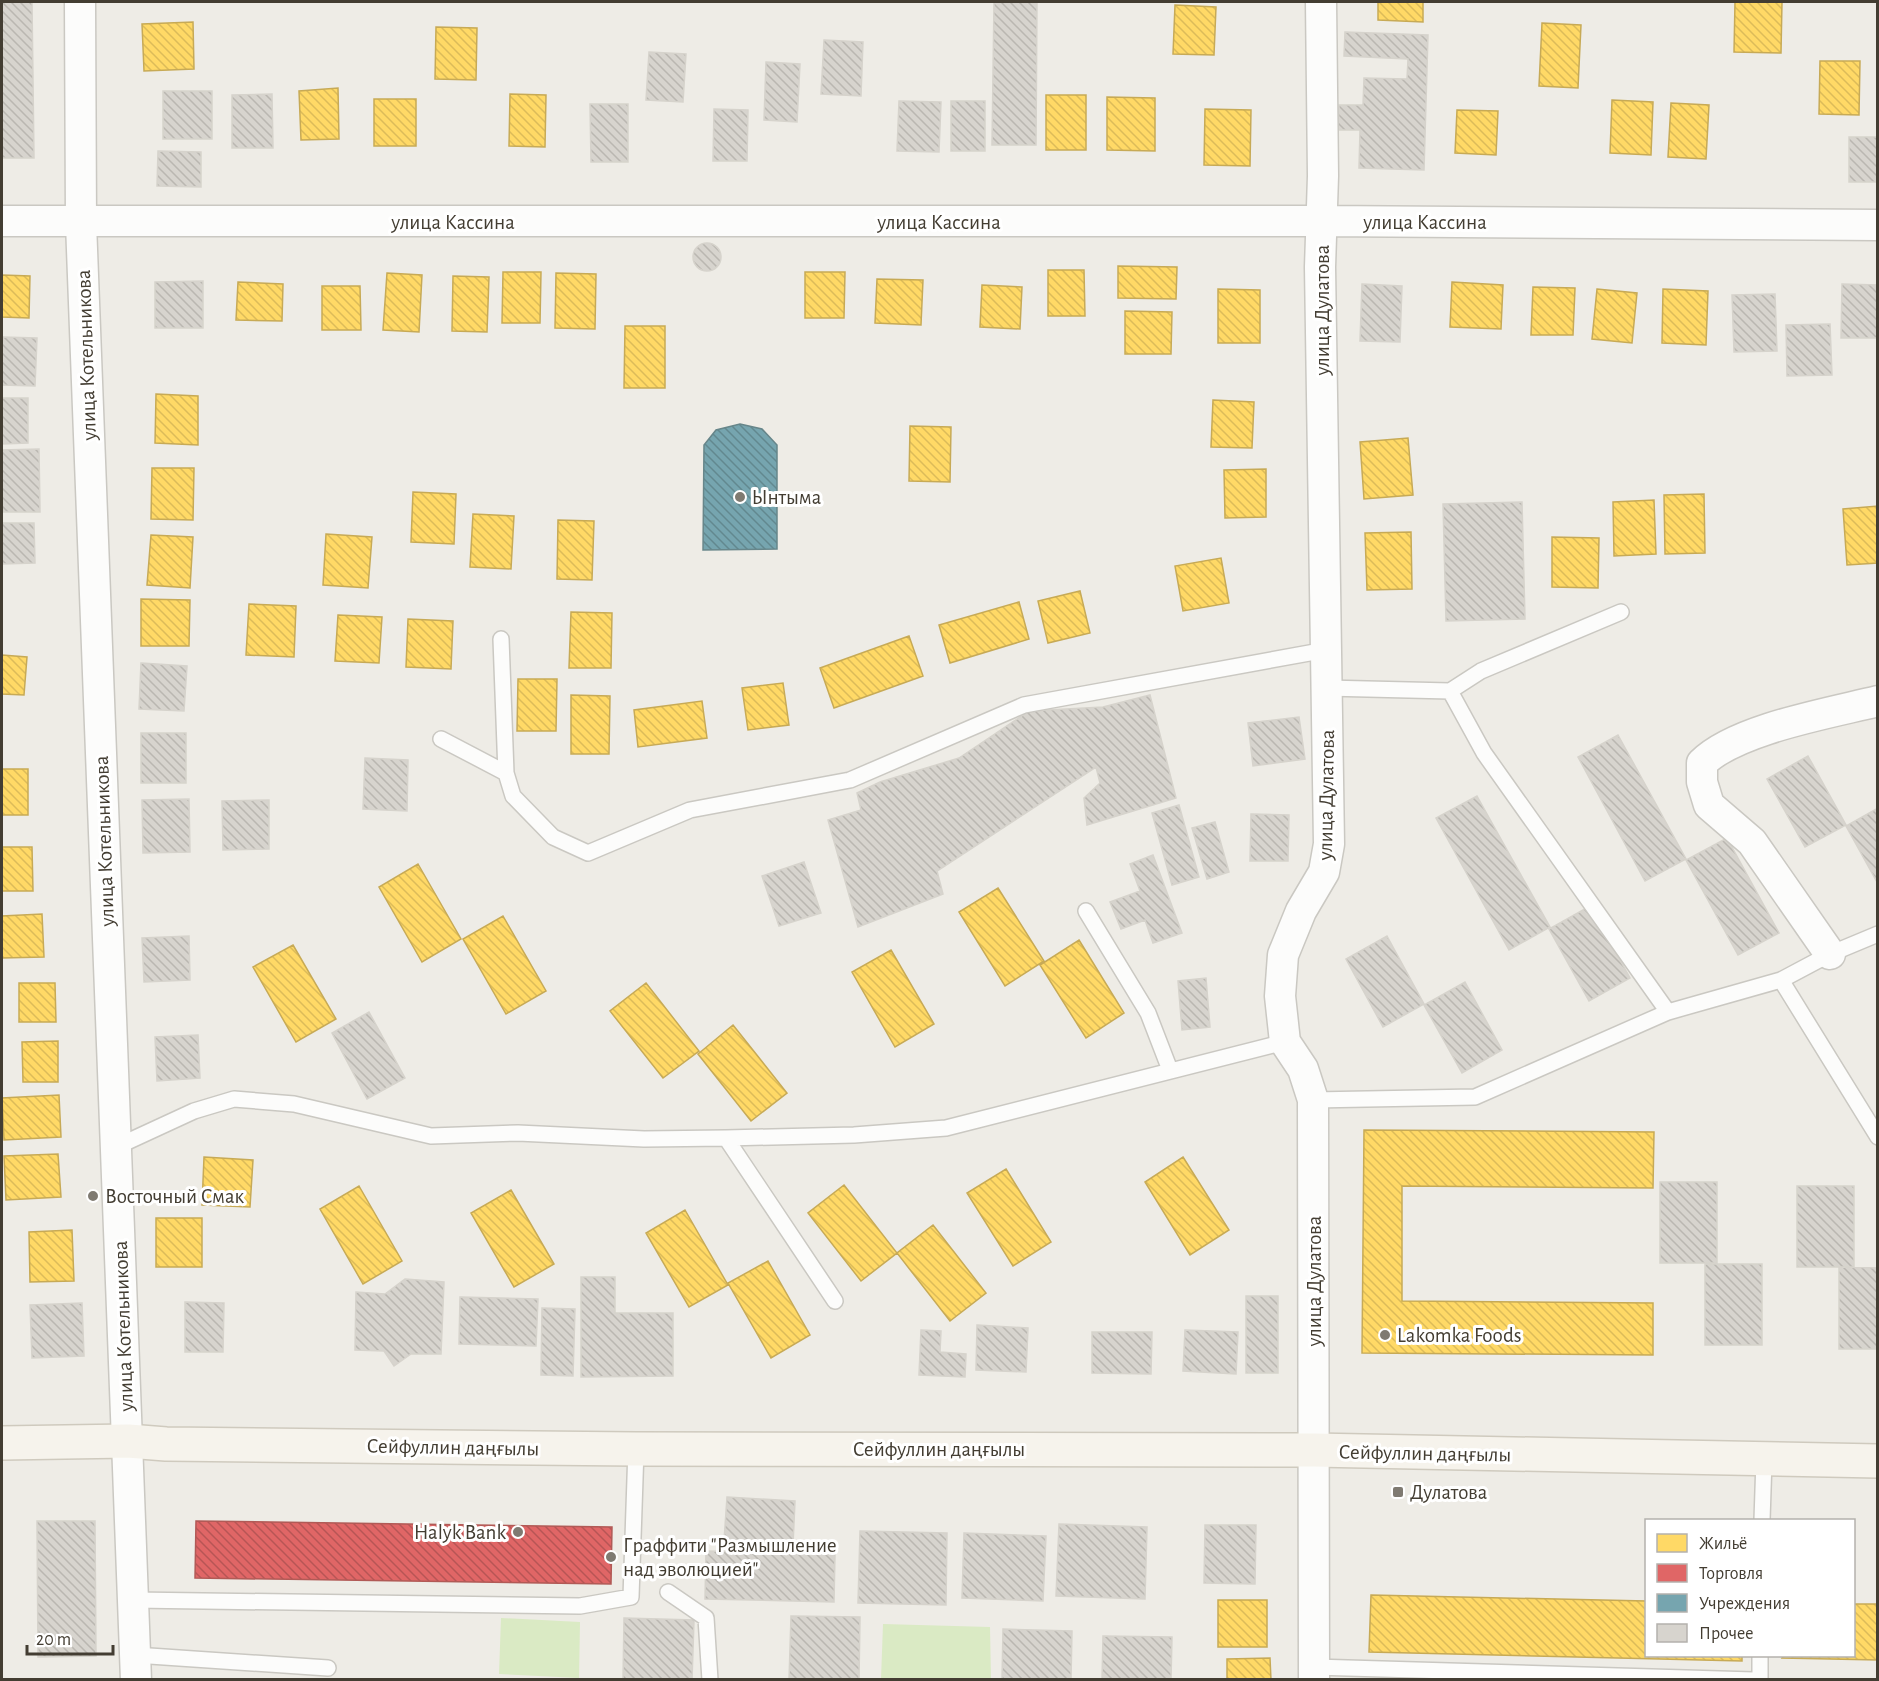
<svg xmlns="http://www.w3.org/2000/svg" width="1879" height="1681" font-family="'Alegreya Sans',sans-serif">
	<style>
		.park { fill: #daeac4 }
		.homes { fill: url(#homes-back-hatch); stroke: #c7aa56; stroke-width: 1.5 }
		.shops { fill: url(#shops-back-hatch); stroke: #b15a56; stroke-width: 1.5 }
		.public { fill: url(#public-back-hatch); stroke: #67868a; stroke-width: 1.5 }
		.building { fill: url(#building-back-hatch); stroke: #d6d3cc; stroke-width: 1.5 }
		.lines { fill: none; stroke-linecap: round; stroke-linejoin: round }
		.lane-casing { stroke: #cac8c2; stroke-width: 18 }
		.street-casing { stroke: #cac8c2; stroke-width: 33 }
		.secondary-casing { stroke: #cfcabe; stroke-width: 36 }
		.lane { stroke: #fcfcfb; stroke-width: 15 }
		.street { stroke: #fcfcfb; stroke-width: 30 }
		.secondary { stroke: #f6f3ec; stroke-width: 33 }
		.poi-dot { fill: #7f7a71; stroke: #fff; stroke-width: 2 }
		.labels { text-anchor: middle; stroke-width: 6; stroke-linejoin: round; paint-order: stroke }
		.street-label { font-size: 21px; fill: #433d32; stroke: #fff }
		.poi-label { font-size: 21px; fill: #433d32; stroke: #fff; text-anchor: start }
	</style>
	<defs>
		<pattern id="homes-back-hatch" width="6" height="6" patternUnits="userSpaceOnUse" patternTransform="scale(1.5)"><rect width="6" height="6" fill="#ffd966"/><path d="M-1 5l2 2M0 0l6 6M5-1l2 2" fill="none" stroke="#dcbb59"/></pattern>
		<pattern id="shops-back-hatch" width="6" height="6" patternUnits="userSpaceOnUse" patternTransform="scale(1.5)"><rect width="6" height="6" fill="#e06666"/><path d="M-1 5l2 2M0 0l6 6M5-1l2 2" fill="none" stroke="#b75555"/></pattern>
		<pattern id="public-back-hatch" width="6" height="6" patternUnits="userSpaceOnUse" patternTransform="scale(1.5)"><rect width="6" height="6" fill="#76a5af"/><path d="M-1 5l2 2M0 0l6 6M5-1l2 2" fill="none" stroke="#62888f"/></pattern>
		<pattern id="building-back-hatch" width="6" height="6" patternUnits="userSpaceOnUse" patternTransform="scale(1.5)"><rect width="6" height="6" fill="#d7d4ce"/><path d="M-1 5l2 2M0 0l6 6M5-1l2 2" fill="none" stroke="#bab7b1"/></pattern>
	</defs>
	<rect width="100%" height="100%" fill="#eeece6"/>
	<path class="park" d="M501,1618L580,1622L579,1678L499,1674Z
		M883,1624L990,1627L991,1679H881Z"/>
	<path class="homes" d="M1378,2H1423V22L1378,20Z
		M1735,2H1782L1781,53L1734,52Z
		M1175,5L1216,7L1214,55L1173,54Z
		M193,22L194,69L144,71L142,24Z
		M1542,23L1581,25L1578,88L1539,86Z
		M436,27L477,28L476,80L435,79Z
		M1820,61H1860L1859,115L1819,114Z
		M338,88L339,139L301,140L299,91Z
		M510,94L546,95L545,147L509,146Z
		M1046,95H1086V150H1046Z
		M1107,97L1155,98V151L1107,150Z
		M374,99H416V146H374Z
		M1612,100L1653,102L1651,155L1610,153Z
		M1671,103L1709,105L1706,159L1668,157Z
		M1205,109L1251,110L1250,166L1204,165Z
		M1457,110L1498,111L1496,155L1455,153Z
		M1118,266L1177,267L1176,299L1118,298Z
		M1048,270H1084L1085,316H1048Z
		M503,272H541L540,323H502Z
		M805,272H845L844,318H805Z
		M387,273L422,275L419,332L383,330Z
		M556,273L596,274L595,329L555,328Z
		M2,275L30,276L29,318L2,317Z
		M453,276L489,277L487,332L452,331Z
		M877,279L923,280L921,325L875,323Z
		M238,282L283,284L282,321L236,320Z
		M1452,282L1503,285L1501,329L1450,327Z
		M982,285L1022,287L1020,329L980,327Z
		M322,286H360L361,330H322Z
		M1533,287L1575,288L1573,335H1531Z
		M1218,289L1260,290V343H1218Z
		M1597,289L1637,293L1632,343L1592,339Z
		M1663,289L1708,291L1706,345L1662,343Z
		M1125,311L1172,312L1171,354H1125Z
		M625,326H665V388H624Z
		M156,394L198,396V445L155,443Z
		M1213,400L1254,402L1252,448L1211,447Z
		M910,426L951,427L950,482L909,481Z
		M1408,438L1413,495L1364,499L1360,442Z
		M152,468H194L193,520L151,519Z
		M1266,469V517L1225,518L1224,470Z
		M413,492L456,494L454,544L411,542Z
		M1704,494L1705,553L1665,554L1664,495Z
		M1654,500L1656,554L1614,556L1613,502Z
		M1878,506V563L1847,565L1843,509Z
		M473,514L514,516L511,569L470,567Z
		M558,520L594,521L592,580L557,579Z
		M1411,532L1412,589L1367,590L1365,533Z
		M326,534L372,537L368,588L323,585Z
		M151,535L193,537L190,588L147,585Z
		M1552,537L1599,538L1598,588L1552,587Z
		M1221,558L1229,603L1183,611L1175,566Z
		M1080,591L1090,633L1048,643L1038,601Z
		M141,599L190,600L189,646H141Z
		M1019,602L1029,639L950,663L939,625Z
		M249,604L296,606L294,657L246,655Z
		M571,612L612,613L611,668H569Z
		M338,615L382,617L379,663L335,661Z
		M408,619L453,621L451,669L406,667Z
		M909,636L923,676L834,708L820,668Z
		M2,655L27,657L24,695L2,694Z
		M518,679H557L556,731H517Z
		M783,683L789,725L748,730L742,688Z
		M571,695L610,696L609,754H571Z
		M702,701L707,738L638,747L634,710Z
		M2,769H28V815H2Z
		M2,847H32L33,891H2Z
		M418,864L461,939L422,962L379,887Z
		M998,888L1044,961L1005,986L959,912Z
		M42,914L44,957L2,958V916Z
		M503,916L546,991L506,1014L463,939Z
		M1079,940L1124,1013L1086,1038L1040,965Z
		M293,945L336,1019L296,1042L253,967Z
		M891,950L934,1024L895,1047L852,972Z
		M19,983H55L56,1022H19Z
		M646,983L699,1051L663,1078L610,1011Z
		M733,1025L787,1093L751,1121L698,1054Z
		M58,1041V1082H23L22,1042Z
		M59,1095L61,1137L4,1140L2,1098Z
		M1364,1130L1654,1132L1653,1188L1402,1186V1301L1653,1303V1355L1362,1353Z
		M58,1154L61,1197L6,1200L4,1156Z
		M204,1157L253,1160L250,1207L202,1205Z
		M1183,1157L1229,1230L1190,1255L1145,1182Z
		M1006,1169L1051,1242L1013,1266L967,1193Z
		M844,1185L897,1253L861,1281L808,1213Z
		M359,1186L402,1261L363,1284L320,1209Z
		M511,1190L554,1264L514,1287L471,1213Z
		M685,1210L728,1285L689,1307L646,1233Z
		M156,1218H202V1267H156Z
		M933,1225L986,1293L950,1321L897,1253Z
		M72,1230L74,1281L30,1282L29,1232Z
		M768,1261L810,1335L771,1358L728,1283Z
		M1371,1595L1646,1601V1656H1742V1661L1369,1652Z
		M1218,1600H1267V1647H1218Z
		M1854,1604H1878V1660L1782,1658L1783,1656H1854Z
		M1270,1658L1271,1680H1227V1659Z"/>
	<path class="shops" d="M196,1521L612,1527L611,1584L195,1578Z"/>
	<path class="public" d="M740,424L762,429L777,445V549L703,550L704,445L716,430Z"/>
	<path class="building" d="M2,2H32L34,158H2Z
		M994,2H1037L1036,145H992Z
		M1345,32L1428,35L1424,170L1359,168L1360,130H1338L1339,105H1363L1364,78L1407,79L1408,59L1344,56Z
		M824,40L863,42L861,96L821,94Z
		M649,52L686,54L683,102L646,100Z
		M766,62L800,64L797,122L764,120Z
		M163,91H212V139H163Z
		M272,94L273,148H232V95Z
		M899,101L941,102L939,152L897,151Z
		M951,101H985V151H951Z
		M590,104H628V162H591Z
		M714,109L748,110L747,161H713Z
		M1849,137H1878V182H1849Z
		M158,151L201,152V187L157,186Z
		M693 257a14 14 0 1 1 28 0a14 14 0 1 1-28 0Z
		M203,281V328H155V282Z
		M1362,284L1402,286L1400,342L1360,341Z
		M1842,284L1878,285V338H1841Z
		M1775,294L1777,351L1734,352L1732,295Z
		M1830,324L1832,375L1787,376L1786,325Z
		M2,337L37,338L35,386L2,385Z
		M2,398H28V443L2,444Z
		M39,449L40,512H2V450Z
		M1522,502L1525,619L1446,621L1443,504Z
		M2,523H34L35,563L2,564Z
		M141,663L187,666L184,711L139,709Z
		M1150,695L1176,798L1087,825L1084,798L1100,783L1096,767L937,871L943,894L858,927L828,820L861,810L857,793L880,782L959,758L1029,711L1103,707Z
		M1299,717L1305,759L1253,766L1248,723Z
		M141,733H186V783H141Z
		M1618,735L1686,859L1645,881L1578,757Z
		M1808,756L1846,825L1805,847L1767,779Z
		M365,758L408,760L407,811L363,809Z
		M1477,796L1550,927L1509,950L1436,818Z
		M189,799L190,852L143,853L142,800Z
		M269,800V849L223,850L222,801Z
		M1179,805L1199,877L1172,885L1152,813Z
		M1878,808V884L1846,826Z
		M1251,814L1289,815L1288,861H1250Z
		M1215,822L1229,872L1207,879L1192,828Z
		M1727,838L1779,933L1738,955L1686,860Z
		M1153,855L1182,933L1153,943L1145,920L1121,929L1110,902L1140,891L1130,864Z
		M804,862L821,913L779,926L762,876Z
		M1590,906L1630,978L1589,1001L1549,929Z
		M189,936L190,980L144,982L142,938Z
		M1387,936L1424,1004L1383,1027L1346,959Z
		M1206,978L1210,1027L1182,1030L1178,981Z
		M1465,982L1502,1050L1462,1073L1424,1005Z
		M369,1012L405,1078L367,1099L332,1033Z
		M198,1035L200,1078L157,1081L155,1037Z
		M1660,1182H1717V1263H1660Z
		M1797,1186H1854V1267H1797Z
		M1705,1264H1762V1345H1705Z
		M1839,1267L1878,1268V1349H1839Z
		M581,1277H615V1313H673V1376L581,1377Z
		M405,1279L444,1282L441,1354H411L394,1366L384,1351L355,1350L356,1292L385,1294Z
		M1246,1296H1278V1373H1246Z
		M460,1297L538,1299L536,1346L459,1344Z
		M185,1302L224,1303L223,1352H185Z
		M82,1303L84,1356L32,1358L30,1305Z
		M542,1308L575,1309L573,1376L541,1375Z
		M977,1325L1028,1328L1026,1372L976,1370Z
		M921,1330L941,1331L940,1352L966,1354L965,1377L919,1375Z
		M1185,1330L1238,1332L1236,1374L1183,1371Z
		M1092,1332H1152L1151,1374L1092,1373Z
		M727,1497L795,1501L793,1545L724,1541Z
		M37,1521H95L96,1656L38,1657Z
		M1059,1524L1147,1527L1145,1599L1056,1596Z
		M1205,1525H1256L1255,1584L1204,1583Z
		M860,1531L947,1533L946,1605L858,1603Z
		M964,1533L1046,1536L1043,1601L962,1598Z
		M706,1551L835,1554L834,1602L705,1599Z
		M791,1616L860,1617L859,1680H789Z
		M624,1618L694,1620L692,1680H623Z
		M1003,1629L1072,1631L1071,1680H1002Z
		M1103,1636L1172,1637L1171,1680H1102Z"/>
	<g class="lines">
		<defs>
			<path id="lane" d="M501,639L506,773
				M1326,688L1450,691L1481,671L1621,612
				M1450,691L1484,753L1668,1012
				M441,739L506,773L513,796L553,837L588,853L690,810L850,780L1024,705L1326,650
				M1086,911L1148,1013L1170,1070
				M1781,980L1878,1137
				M1313,1100L1475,1097L1668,1012L1781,980L1830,954L1878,934
				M726,1138L835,1301
				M116,1147L194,1111L234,1099L294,1104L431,1136L518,1133L644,1139L726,1138L854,1135L946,1128L1285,1042
				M1762,1520L1764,1460
				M668,1592L706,1618L710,1680
				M133,1600L580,1606L631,1597L636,1449
				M135,1655L328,1668
				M1314,1667L1754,1680
				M1760,1680V1656"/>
			<path id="street" d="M80,2L81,223L136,1680
				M2,221H1323L1878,225
				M1830,954L1752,842L1709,805L1702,782V763C1736,729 1830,713 1878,701
				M1314,1680L1313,1100L1303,1069L1285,1042L1280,996L1283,955L1301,911L1324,872L1329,844L1320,267L1323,176L1321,2"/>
			<path id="secondary" d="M2,1443L128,1441L166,1444L636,1449L1314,1450L1878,1461"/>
		</defs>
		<use href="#lane" class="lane-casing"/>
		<use href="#street" class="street-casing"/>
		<use href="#secondary" class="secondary-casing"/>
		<use href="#lane" class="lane"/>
		<use href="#street" class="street"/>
		<use href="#secondary" class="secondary"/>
	</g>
	<g class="poi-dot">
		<circle cx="740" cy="497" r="6"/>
		<circle cx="93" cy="1196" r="6"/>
		<circle cx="1385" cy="1335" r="6"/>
		<rect x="1392" y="1486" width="12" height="12" rx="3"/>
		<circle cx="518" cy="1532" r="6"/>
		<circle cx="611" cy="1557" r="6"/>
	</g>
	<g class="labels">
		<g class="street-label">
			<text x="453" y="229">улица Кассина</text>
			<text x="939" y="229">улица Кассина</text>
			<text x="1425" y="229">улица Кассина</text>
			<text transform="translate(1322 310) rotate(-90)" y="7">улица Дулатова</text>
			<text transform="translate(86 355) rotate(-92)" y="7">улица Котельникова</text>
			<text transform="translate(1326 795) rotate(-89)" y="7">улица Дулатова</text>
			<text transform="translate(104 841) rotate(-92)" y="7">улица Котельникова</text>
			<text transform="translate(1314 1281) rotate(-90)" y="7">улица Дулатова</text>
			<text transform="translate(123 1326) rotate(-92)" y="7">улица Котельникова</text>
			<text transform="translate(453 1447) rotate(1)" y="7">Сейфуллин даңғылы</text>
			<text x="939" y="1456">Сейфуллин даңғылы</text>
			<text transform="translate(1425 1453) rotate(1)" y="7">Сейфуллин даңғылы</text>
		</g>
		<g class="poi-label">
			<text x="752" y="504">Ынтыма</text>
			<text x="105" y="1203">Восточный Смак</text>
			<text x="1397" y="1342">Lakomka Foods</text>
			<text x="1410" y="1499">Дулатова</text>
			<text x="506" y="1539" text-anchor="end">Halyk Bank</text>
			<text x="623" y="1552">Граффити "Размышление<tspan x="623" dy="24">над эволюцией"</tspan></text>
		</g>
	</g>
	<rect width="1879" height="1681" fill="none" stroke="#433d32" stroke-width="6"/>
	<rect x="1645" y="1519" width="210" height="138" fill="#ffffff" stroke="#b4b1ad" stroke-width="1.5"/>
	<rect x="1657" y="1534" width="30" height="18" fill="#ffd966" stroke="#b4b1ad" stroke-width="1.5"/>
	<text x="1699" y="1549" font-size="18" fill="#433d32">Жильё</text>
	<rect x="1657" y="1564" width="30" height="18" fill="#e06666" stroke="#b4b1ad" stroke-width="1.5"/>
	<text x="1699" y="1579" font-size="18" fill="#433d32">Торговля</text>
	<rect x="1657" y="1594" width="30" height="18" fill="#76a5af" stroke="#b4b1ad" stroke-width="1.5"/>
	<text x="1699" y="1609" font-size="18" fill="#433d32">Учреждения</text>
	<rect x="1657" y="1624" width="30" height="18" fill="#d7d4ce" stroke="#b4b1ad" stroke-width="1.5"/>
	<text x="1699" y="1639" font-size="18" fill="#433d32">Прочее</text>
	<path d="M27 1645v9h86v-9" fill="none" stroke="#433d32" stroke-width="3"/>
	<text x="36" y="1645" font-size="18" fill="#433d32" stroke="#ffffff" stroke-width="4.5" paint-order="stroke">20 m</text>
</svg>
